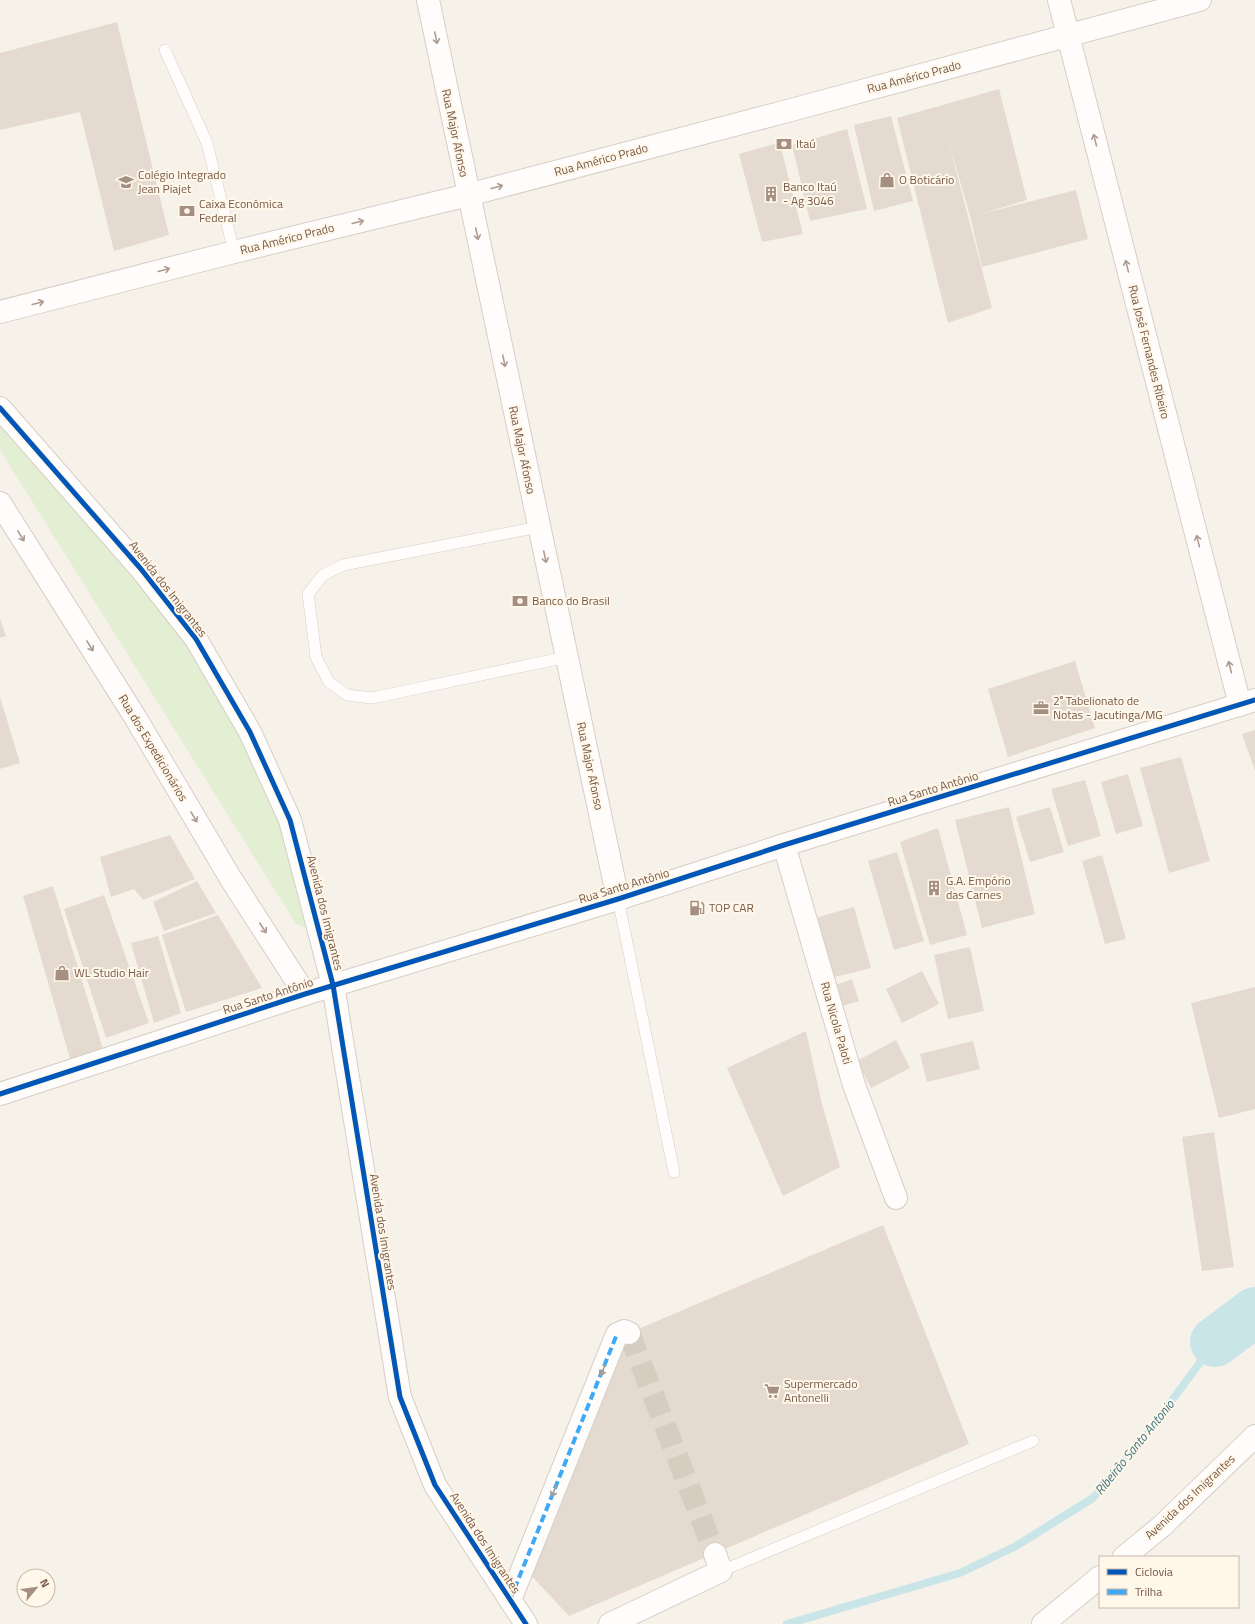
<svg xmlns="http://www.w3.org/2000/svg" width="1255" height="1624" font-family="'Titillium Web',sans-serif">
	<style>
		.green { fill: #e2efd2 }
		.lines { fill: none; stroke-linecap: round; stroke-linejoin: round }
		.stream { stroke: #cae5e8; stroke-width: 8 }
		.river { stroke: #cae5e8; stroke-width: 50 }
		.building { fill: #e4dad0 }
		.street-tunnel { stroke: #d7ccc0; stroke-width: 22; stroke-dasharray: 22 11; stroke-linecap: butt }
		.lane-casing { stroke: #d6cec6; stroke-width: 12 }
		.street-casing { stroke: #d6cec6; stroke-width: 24 }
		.secondary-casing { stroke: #d6cec6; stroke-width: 24 }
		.lane { stroke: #fefdfc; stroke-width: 11 }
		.street { stroke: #fefdfc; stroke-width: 22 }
		.secondary { stroke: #fefdfc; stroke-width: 22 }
		.quiet { stroke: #3fa9f5; stroke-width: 4; stroke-dasharray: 8 4; stroke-linecap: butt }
		.cycleway-casing { stroke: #fff7ea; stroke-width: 8 }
		.cycleway { stroke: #0057b8; stroke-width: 5 }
		.oneway { stroke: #ad9b8f }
		.labels { text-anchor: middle; stroke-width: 4; stroke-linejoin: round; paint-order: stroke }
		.street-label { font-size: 12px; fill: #775947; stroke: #fff7ea }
		.poi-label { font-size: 12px; fill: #775947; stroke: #fff7ea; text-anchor: start }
		.water-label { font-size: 13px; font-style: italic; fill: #3d7784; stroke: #fff7ea }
	</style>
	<rect width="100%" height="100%" fill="#f7f2e9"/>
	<path class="green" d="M0,395L11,403L197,626L263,744L319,934L296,924L0,450Z"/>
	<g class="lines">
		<path class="stream" d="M787,1624L960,1573L1016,1546L1093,1498L1151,1429L1215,1342"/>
		<path class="river" d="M1215,1342L1255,1312"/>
	</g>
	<path class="building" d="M117,22L169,235L114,251L80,112L0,130V53Z
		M999,89L1027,200L980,214L1076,190L1088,239L982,267L970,216L947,136L992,308L948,323L897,118Z
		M891,116L913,201L874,211L854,125Z
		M847,129L867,209L810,221L792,145Z
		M779,140L803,234L762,242L739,154L778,143Z
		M0,618L6,636L0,638Z
		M1075,661L1095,728L1008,757L988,689Z
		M0,697L20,763L0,769Z
		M1255,730V771L1242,734Z
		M1181,757L1210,861L1169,873L1140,768Z
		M1128,774L1143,826L1116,834L1101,782Z
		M1085,780L1101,836L1068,846L1051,789Z
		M1009,807L1035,914L982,928L955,820Z
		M1050,807L1064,852L1030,862L1016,817Z
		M938,828L967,935L930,945L900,842Z
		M170,835L195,879L143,900L134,889L111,897L100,857Z
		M897,852L924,941L894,950L868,861Z
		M1102,855L1126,939L1105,944L1082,861Z
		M197,881L216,913L164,931L153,902Z
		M53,886L103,1049L71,1062L23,896Z
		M104,895L149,1023L106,1038L64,909Z
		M854,907L871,968L831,978L815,918Z
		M218,915L262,988L186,1012L162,935Z
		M158,936L181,1013L154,1023L131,943Z
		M970,947L984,1011L948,1019L934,955Z
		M922,971L939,1004L902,1023L886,989Z
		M852,979L859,1001L837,1008L830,987Z
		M1255,987V1109L1219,1118L1191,1003Z
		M806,1031L822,1104L840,1167L783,1196L727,1068Z
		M896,1040L910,1068L871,1088L857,1061Z
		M973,1041L980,1069L927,1082L920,1054Z
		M1214,1132L1234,1267L1202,1271L1182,1137Z
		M883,1225L969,1444L569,1616L524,1568L617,1338Z"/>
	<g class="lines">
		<path class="street-tunnel" d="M629,1333L715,1554"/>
		<defs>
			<path id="lane" d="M165,50L207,143L234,252
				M539,527L343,565L323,575L308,594L316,657L329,682L347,695L372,698L567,657
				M618,899L674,1172
				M721,1571L1033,1441"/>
			<path id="street" d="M428,0L618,899
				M1059,0L1240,705
				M0,503L135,717L231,879L305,994
				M784,845L854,1085L896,1198
				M510,1600L617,1334L624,1331L629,1333
				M610,1624L721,1571L715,1554"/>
			<path id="secondary" d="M0,312L234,252L468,195L780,113L1200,0
				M0,408L141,569L196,639L250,732L290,820L333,985L400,1397L435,1485L526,1624
				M0,1094L305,994L618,899L784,845L1255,700
				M1124,1557L1162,1526L1255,1436
				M1043,1624L1100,1577"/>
		</defs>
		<use href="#lane" class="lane-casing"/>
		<use href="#street" class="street-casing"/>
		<use href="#secondary" class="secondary-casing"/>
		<use href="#lane" class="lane"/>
		<use href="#street" class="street"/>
		<use href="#secondary" class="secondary"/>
		<path class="quiet" d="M510,1600L617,1334"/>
		<defs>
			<path id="cycleway" d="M0,408L141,569L196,639L250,732L290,820L333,985L400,1397L435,1485L526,1624
				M0,1094L305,994L618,899L784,845L1255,700"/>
		</defs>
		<use href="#cycleway" class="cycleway-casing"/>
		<use href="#cycleway" class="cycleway"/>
	</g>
	<defs><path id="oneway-shaft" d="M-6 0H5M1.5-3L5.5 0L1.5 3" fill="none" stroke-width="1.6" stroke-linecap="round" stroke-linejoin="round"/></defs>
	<g class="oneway">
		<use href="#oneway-shaft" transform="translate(436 38) rotate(78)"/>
		<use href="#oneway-shaft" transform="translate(1095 140) rotate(-104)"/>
		<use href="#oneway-shaft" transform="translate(497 187) rotate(-15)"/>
		<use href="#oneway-shaft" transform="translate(358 222) rotate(-14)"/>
		<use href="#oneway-shaft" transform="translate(477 234) rotate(78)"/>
		<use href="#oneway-shaft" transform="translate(1127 266) rotate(-104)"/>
		<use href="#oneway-shaft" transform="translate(164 270) rotate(-15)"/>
		<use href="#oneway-shaft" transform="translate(38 303) rotate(-15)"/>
		<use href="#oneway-shaft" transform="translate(504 361) rotate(78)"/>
		<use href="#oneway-shaft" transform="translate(21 536) rotate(58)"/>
		<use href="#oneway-shaft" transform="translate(1198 541) rotate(-104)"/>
		<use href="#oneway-shaft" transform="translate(545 557) rotate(78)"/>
		<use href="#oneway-shaft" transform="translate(90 646) rotate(58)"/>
		<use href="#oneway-shaft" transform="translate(1230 667) rotate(-104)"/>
		<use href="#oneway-shaft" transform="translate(194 817) rotate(59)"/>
		<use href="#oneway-shaft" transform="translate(263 928) rotate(57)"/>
		<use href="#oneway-shaft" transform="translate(603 1370) rotate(112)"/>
		<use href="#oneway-shaft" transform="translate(554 1491) rotate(112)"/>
	</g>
	<defs>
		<symbol id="bank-bare" viewBox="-9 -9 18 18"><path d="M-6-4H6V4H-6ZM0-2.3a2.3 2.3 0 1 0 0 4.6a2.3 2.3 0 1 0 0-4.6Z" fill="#a48f80" stroke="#fff7ea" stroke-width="2.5" paint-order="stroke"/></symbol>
		<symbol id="shop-bare" viewBox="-9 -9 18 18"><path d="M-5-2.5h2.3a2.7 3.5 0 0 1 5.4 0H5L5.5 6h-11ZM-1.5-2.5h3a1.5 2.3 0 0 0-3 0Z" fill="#a48f80" stroke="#fff7ea" stroke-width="2.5" paint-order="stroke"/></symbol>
		<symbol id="school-bare" viewBox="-9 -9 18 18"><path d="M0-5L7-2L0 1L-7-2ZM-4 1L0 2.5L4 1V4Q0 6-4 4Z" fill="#a48f80" stroke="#fff7ea" stroke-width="2.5" paint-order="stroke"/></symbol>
		<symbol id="building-bare" viewBox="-9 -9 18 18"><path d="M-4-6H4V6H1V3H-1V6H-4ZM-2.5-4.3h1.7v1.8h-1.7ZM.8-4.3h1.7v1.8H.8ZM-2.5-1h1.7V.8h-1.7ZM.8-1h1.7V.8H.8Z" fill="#a48f80" stroke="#fff7ea" stroke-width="2.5" paint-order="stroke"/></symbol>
		<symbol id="office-bare" viewBox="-9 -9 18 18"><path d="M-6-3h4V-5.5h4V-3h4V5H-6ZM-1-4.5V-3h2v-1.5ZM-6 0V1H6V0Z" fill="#a48f80" stroke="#fff7ea" stroke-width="2.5" paint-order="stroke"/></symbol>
		<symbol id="fuel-bare" viewBox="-9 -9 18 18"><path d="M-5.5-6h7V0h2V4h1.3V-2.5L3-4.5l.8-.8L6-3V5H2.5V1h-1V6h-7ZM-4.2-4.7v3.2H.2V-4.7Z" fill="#a48f80" stroke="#fff7ea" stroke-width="2.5" paint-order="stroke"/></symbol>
		<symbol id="supermarket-bare" viewBox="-9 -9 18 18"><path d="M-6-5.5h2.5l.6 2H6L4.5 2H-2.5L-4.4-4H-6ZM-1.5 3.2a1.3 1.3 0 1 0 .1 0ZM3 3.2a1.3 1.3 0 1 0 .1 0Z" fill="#a48f80" stroke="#fff7ea" stroke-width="2.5" paint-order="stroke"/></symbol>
	</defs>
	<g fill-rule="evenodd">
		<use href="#bank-bare" x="773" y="133" width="22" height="22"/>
		<use href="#shop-bare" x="876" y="169" width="22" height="22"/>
		<use href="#school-bare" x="115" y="171" width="22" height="22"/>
		<use href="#building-bare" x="760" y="183" width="22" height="22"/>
		<use href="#bank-bare" x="176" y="200" width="22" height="22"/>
		<use href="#bank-bare" x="509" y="590" width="22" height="22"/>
		<use href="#office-bare" x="1030" y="697" width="22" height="22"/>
		<use href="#building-bare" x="923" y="877" width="22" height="22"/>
		<use href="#fuel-bare" x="686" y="897" width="22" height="22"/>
		<use href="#shop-bare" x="51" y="962" width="22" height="22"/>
		<use href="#supermarket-bare" x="761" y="1380" width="22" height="22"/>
	</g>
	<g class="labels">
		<g class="street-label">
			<text transform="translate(914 77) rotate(-15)" y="4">Rua Américo Prado</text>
			<text transform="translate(455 133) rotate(78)" y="4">Rua Major Afonso</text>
			<text transform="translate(601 160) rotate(-15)" y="4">Rua Américo Prado</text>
			<text transform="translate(287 239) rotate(-14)" y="4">Rua Américo Prado</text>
			<text transform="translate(1149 352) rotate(76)" y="4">Rua José Fernandes Ribeiro</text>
			<text transform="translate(522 450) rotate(78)" y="4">Rua Major Afonso</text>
			<text transform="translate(168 589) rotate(52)" y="4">Avenida dos Imigrantes</text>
			<text transform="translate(153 748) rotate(59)" y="4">Rua dos Expedicionários</text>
			<text transform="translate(590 766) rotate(78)" y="4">Rua Major Afonso</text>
			<text transform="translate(933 789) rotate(-17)" y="4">Rua Santo Antônio</text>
			<text transform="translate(624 886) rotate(-17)" y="4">Rua Santo Antônio</text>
			<text transform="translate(325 913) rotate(76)" y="4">Avenida dos Imigrantes</text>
			<text transform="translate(268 996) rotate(-18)" y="4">Rua Santo Antônio</text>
			<text transform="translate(836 1023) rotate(74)" y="4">Rua Nicola Paloti</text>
			<text transform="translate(383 1232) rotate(81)" y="4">Avenida dos Imigrantes</text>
			<text transform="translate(1190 1497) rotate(-43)" y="4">Avenida dos Imigrantes</text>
			<text transform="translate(485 1543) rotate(57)" y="4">Avenida dos Imigrantes</text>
		</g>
		<g class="poi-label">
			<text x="796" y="148">Itaú</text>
			<text x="138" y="179">Colégio Integrado<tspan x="138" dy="14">Jean Piajet</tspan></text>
			<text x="899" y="184">O Boticário</text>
			<text x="783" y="191">Banco Itaú<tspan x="783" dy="14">- Ag 3046</tspan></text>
			<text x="199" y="208">Caixa Econômica<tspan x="199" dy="14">Federal</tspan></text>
			<text x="532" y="605">Banco do Brasil</text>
			<text x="1053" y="705">2⁰ Tabelionato de<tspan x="1053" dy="14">Notas - Jacutinga/MG</tspan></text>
			<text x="946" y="885">G.A. Empório<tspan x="946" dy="14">das Carnes</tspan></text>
			<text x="709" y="912">TOP CAR</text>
			<text x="74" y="977">WL Studio Hair</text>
			<text x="784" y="1388">Supermercado<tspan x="784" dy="14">Antonelli</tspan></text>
		</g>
		<g class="water-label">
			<text transform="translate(1134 1447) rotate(-51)" y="5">Ribeirão Santo Antonio</text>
		</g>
	</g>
	<rect x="1099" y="1556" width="140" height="52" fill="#fff7ea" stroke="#c9b8a9"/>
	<rect x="1107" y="1569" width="20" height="6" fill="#0057b8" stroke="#c9b8a9"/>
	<text x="1135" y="1576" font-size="12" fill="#775947">Ciclovia</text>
	<rect x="1107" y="1589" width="20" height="6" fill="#3fa9f5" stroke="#c9b8a9"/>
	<text x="1135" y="1596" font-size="12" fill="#775947">Trilha</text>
	<g transform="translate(36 1588) rotate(61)"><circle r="19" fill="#fff7ea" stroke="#c9b8a9"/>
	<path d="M0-3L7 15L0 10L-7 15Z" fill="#a48f80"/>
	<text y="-6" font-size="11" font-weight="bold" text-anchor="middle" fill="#775947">N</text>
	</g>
</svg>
